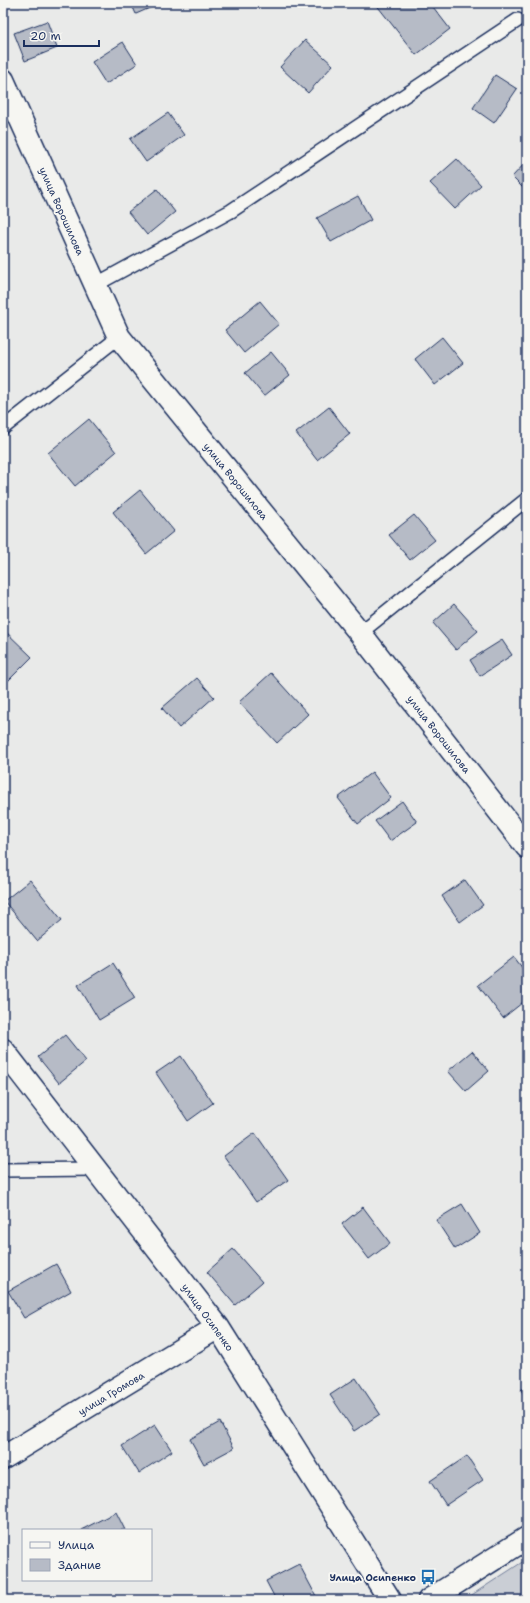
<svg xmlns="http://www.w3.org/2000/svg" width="530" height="1603" font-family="'Shantell Sans',sans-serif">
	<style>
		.green { fill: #caced5; stroke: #727e9a }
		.building { fill: #b6bbc6; stroke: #1b2f5e }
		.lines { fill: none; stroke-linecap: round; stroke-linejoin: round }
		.lane-casing { stroke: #1b2f5e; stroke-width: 16 }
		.street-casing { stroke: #1b2f5e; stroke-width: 25 }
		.secondary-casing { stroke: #1b2f5e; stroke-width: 25 }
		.lane { stroke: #f6f6f2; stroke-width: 13 }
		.street { stroke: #f6f6f2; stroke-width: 22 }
		.secondary { stroke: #f6f6f2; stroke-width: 22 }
		.labels { text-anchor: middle; stroke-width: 4; stroke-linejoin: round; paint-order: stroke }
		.street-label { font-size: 10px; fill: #1b2f5e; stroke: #f6f6f2 }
		.poi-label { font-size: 10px; font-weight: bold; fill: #1b2f5e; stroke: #f6f6f2; text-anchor: end }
	</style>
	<rect width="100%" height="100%" fill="#e9eae9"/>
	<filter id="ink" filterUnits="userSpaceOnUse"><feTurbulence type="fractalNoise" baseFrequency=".025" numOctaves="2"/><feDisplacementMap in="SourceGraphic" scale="8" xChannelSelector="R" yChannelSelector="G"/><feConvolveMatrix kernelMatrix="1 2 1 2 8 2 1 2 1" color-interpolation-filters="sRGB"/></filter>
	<g filter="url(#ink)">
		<path class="green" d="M527,1559V1600H464Z"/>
		<path class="building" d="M131,3H161L136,14Z
			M375,3H430L450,29L416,55Z
			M47,21L57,48L25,61L14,33Z
			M305,40L333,65L308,93L280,67Z
			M123,42L137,64L106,84L92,62Z
			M495,75L517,89L494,123L473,108Z
			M168,113L184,135L146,162L130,139Z
			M457,159L481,185L455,209L430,183Z
			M527,161V192L512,177Z
			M157,189L175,212L147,235L128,212Z
			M358,196L371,220L331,242L317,218Z
			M260,301L279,324L244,353L225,330Z
			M442,337L463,363L435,385L415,359Z
			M271,352L290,375L264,396L245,373Z
			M329,407L350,434L317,460L296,433Z
			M89,419L116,452L75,486L48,453Z
			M140,490L174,531L146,554L113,512Z
			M414,515L435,540L410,560L389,535Z
			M454,604L478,631L456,650L433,623Z
			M3,629L32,657L3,686Z
			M502,640L512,655L480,676L470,660Z
			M271,673L308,714L277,743L239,702Z
			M197,678L214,697L179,728L162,708Z
			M372,772L391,798L358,824L338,798Z
			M402,801L417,822L390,841L375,821Z
			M30,880L62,920L37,941L4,901Z
			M465,880L483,905L460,922L442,896Z
			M514,957L527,974V999L503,1018L478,985Z
			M113,963L135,998L99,1020L78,985Z
			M65,1035L86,1061L59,1083L38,1057Z
			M472,1051L489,1071L466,1091L448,1071Z
			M181,1056L213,1103L188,1121L156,1073Z
			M255,1133L288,1180L256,1202L224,1156Z
			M462,1204L480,1233L455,1249L436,1220Z
			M363,1207L390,1243L369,1259L342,1224Z
			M233,1249L262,1282L235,1305L207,1272Z
			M56,1264L71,1291L24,1318L8,1291Z
			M356,1378L380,1414L354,1431L330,1395Z
			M527,1386V1400L521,1390Z
			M220,1422L234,1448L204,1464L190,1439Z
			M155,1425L172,1451L139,1473L122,1446Z
			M467,1456L483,1480L446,1505L430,1481Z
			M116,1512L125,1530H81Z
			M299,1564L316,1596L309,1600H276L266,1581Z"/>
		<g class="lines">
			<defs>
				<path id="lane" d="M95,285L231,211L518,20
					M3,428L119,337
					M360,633L527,499
					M3,1170L95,1169"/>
				<path id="street" d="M3,80L119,337L360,633L527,847
					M3,1050L218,1327L390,1600
					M3,1458L218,1327"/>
				<path id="secondary" d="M429,1600L527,1538"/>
			</defs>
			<use href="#lane" class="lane-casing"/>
			<use href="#street" class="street-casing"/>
			<use href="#secondary" class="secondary-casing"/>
			<use href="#lane" class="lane"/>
			<use href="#street" class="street"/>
			<use href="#secondary" class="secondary"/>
		</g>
	</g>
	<defs>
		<symbol id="bus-bare" viewBox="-9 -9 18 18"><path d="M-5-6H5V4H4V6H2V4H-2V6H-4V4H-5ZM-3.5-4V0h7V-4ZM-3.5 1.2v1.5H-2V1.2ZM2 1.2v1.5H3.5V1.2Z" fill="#1f6fb2" stroke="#f6f6f2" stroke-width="2.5" paint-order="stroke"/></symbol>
	</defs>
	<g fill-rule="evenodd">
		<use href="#bus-bare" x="417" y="1566" width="22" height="22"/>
	</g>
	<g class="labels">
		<g class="street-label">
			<text transform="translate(62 211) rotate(66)" y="4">улица Ворошилова</text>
			<text transform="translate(236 481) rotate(51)" y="4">улица Ворошилова</text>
			<text transform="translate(439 734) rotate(52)" y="4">улица Ворошилова</text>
			<text transform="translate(208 1317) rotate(54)" y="4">улица Осипенко</text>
			<text transform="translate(111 1393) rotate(-31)" y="4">улица Громова</text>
		</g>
		<g class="poi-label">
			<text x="416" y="1581">Улица Осипенко</text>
		</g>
	</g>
	<rect width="530" height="1603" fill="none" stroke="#f6f6f2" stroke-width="16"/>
	<rect x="8" y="8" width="514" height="1587" fill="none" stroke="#1b2f5e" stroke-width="1.5" filter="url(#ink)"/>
	<rect x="22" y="1529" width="130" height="52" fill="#f6f6f2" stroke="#9ea6b7"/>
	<rect x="30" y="1542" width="20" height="6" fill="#f6f6f2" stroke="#9ea6b7"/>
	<text x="58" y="1549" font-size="12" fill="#1b2f5e">Улица</text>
	<rect x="30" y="1559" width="20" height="12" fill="#b6bbc6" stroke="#9ea6b7"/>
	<text x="58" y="1569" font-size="12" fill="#1b2f5e">Здание</text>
	<path d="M24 40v6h75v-6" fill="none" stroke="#1b2f5e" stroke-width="2"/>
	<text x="30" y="40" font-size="12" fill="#1b2f5e" stroke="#f6f6f2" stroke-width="3" paint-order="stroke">20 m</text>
</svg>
